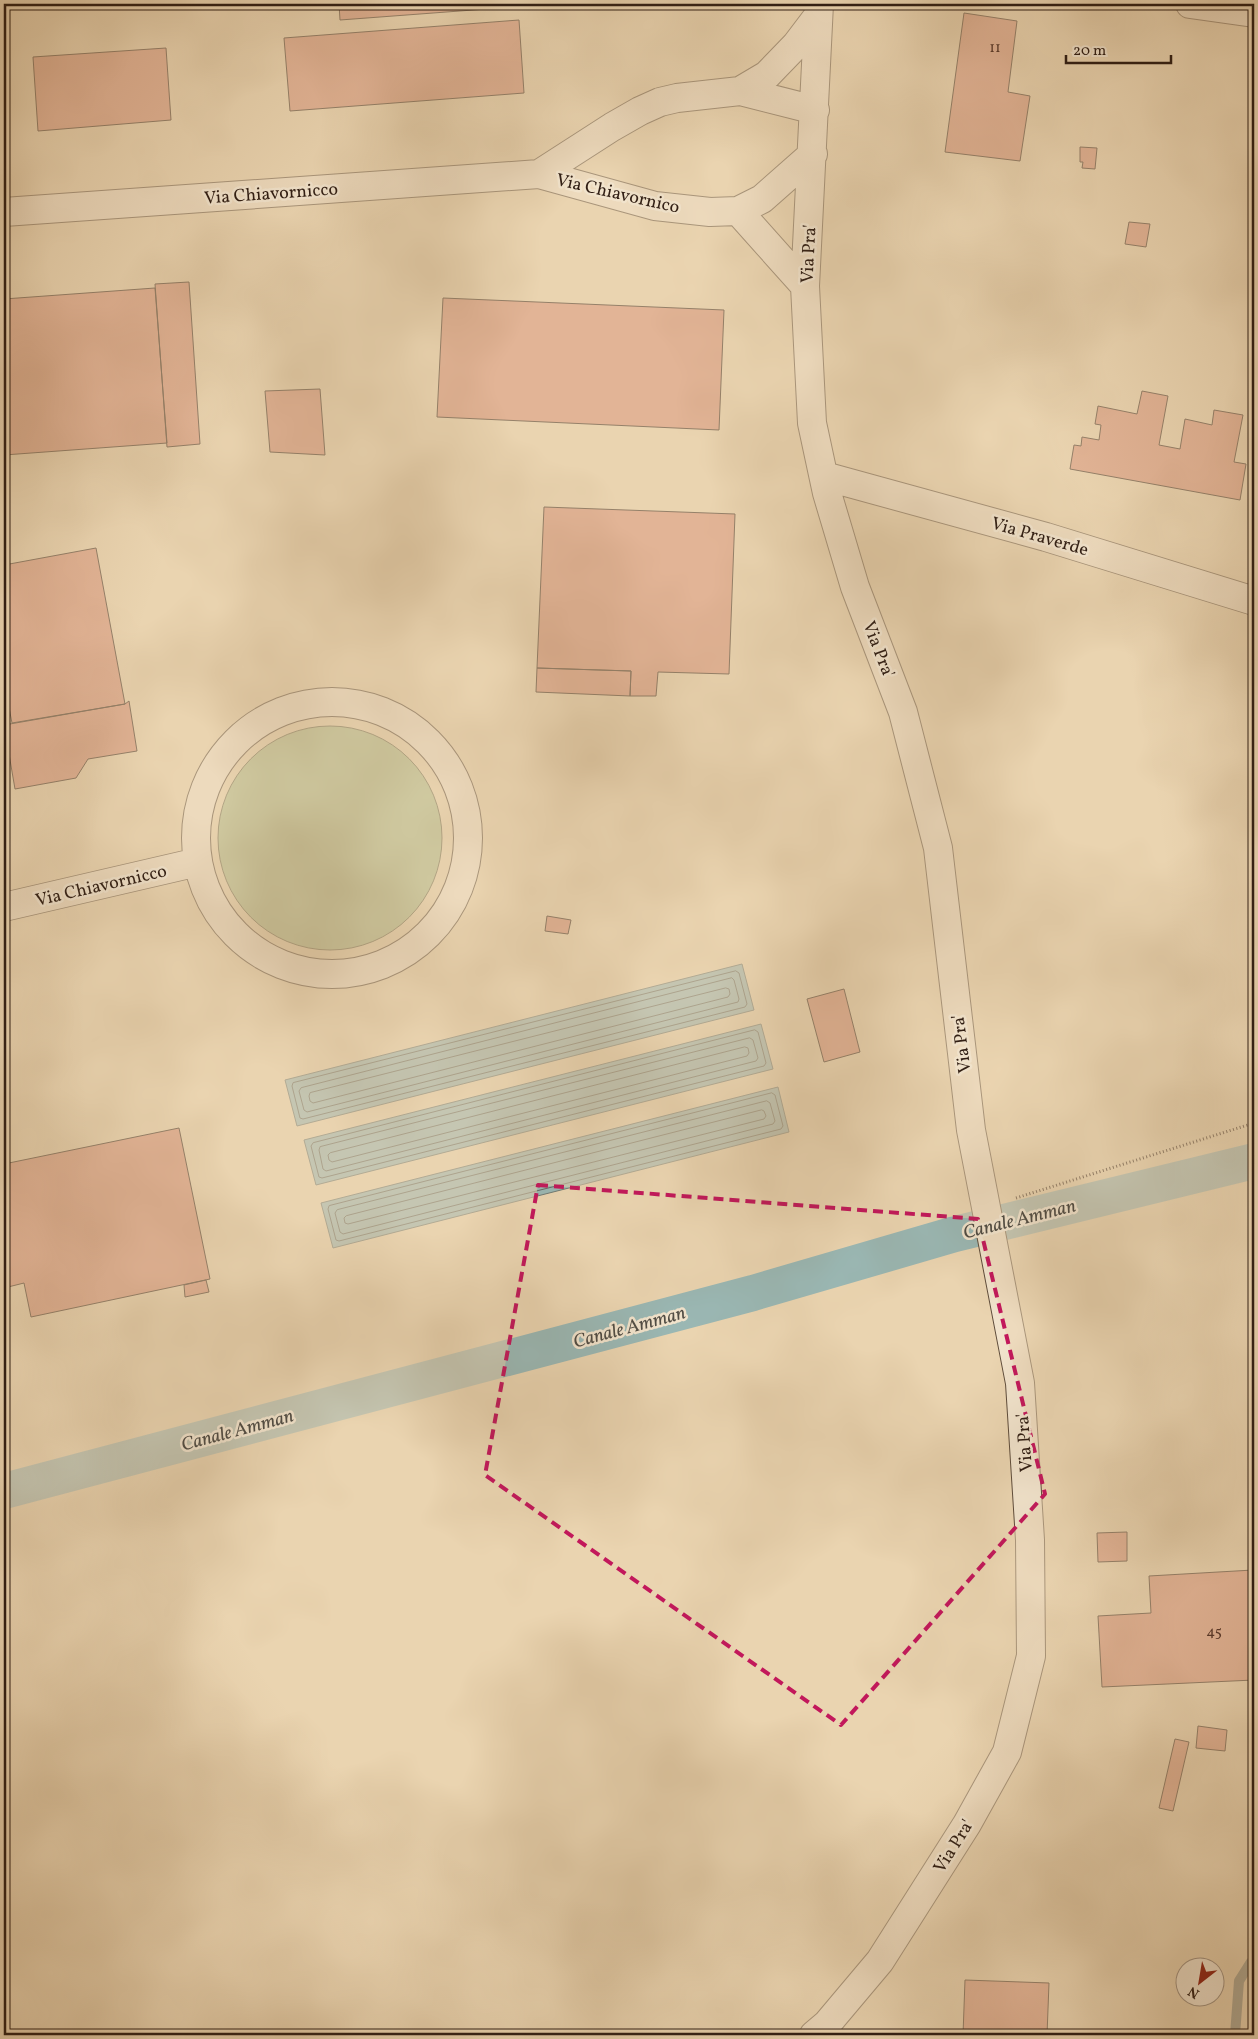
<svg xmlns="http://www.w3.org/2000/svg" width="1258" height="2039" font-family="Vollkorn,serif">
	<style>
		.green { fill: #b2be8e; stroke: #716e51 }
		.water { fill: #9ab7b3; stroke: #707a73 }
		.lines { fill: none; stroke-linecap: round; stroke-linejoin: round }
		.shore { stroke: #656a64; stroke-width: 1 }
		.stream { stroke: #707a73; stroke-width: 10 }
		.canal { stroke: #9ab7b3; stroke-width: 36 }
		.building { fill: #da8e75; stroke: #301e14 }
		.minor-casing { stroke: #5e4c3b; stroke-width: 30 }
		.path { stroke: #301e14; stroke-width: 3; stroke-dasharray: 1 2.5; stroke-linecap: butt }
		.minor { stroke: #f1e3cc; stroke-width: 28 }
		.marked { fill: none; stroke: #c2185b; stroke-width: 4; stroke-dasharray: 10 6; stroke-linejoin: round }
		.labels { text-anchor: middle; stroke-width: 5; stroke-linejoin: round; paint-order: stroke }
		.number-label { font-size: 15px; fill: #5a3a2c }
		.street-label { font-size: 18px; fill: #301e14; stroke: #f1e3cc }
		.water-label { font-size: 19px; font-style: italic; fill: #504c44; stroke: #f1e3cc }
	</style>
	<rect width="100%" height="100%" fill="#ead4b0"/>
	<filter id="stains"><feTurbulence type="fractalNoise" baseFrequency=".004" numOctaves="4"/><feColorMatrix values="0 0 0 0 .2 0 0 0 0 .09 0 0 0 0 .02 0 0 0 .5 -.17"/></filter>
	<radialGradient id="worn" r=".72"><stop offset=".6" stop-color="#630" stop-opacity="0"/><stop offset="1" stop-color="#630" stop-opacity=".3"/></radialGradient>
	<path class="green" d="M218 838a112 112 0 1 1 224 0a112 112 0 1 1-224 0Z"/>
	<path class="water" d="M742,964L754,1010L297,1126L285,1080Z
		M761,1024L773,1069L316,1185L304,1140Z
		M778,1087L789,1132L333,1248L321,1203Z"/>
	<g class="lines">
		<path class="shore" d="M736,971L739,973L747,1004L745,1007L303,1119L300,1118L292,1086L293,1083Z
			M732,978L734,980L739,999L738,1002L307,1112L304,1110L299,1091L301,1088Z
			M726,988L729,989L730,994L728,997L313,1103L310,1101L309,1096L310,1093Z
			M755,1030L758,1032L766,1063L764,1066L322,1178L319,1177L311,1146L313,1143Z
			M750,1038L753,1040L758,1058L756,1061L326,1171L323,1169L319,1150L320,1147Z
			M745,1047L748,1048L749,1053L747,1056L332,1162L329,1160L328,1155L330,1153Z
			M772,1093L775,1095L783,1126L781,1129L339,1241L336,1240L328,1209L329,1206Z
			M767,1101L770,1103L775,1121L773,1124L343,1234L340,1232L335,1213L337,1210Z
			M762,1110L764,1111L766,1116L764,1119L348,1224L345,1223L344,1218L346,1216Z"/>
		<path class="stream" d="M1235,2035L1239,1981L1251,1962H1254"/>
		<path class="canal" d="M4,1491L753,1293L955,1234L1254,1161"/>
	</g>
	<path class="building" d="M339,4H553L340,20Z
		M964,13L1017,21L1008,92L1030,96L1020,161L945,152Z
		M519,20L524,93L290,111L284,38Z
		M166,48L171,120L38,131L33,57Z
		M1080,147L1097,148L1095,169L1082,168L1083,162H1080Z
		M1129,222L1150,224L1146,247L1125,244Z
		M189,282L200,444L167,447L155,284Z
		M155,288L167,443L4,455V299Z
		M443,298L724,310L719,430L437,417Z
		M320,389L325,455L270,452L265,391Z
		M1142,391L1168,396L1159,445L1180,449L1185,419L1212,425L1214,410L1243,415L1234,462L1246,464L1240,500L1070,469L1074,445L1081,446L1082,437L1099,440L1101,425L1095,424L1098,406L1137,414Z
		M544,507L735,514L729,674L658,672L656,696H630L631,671L537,668Z
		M96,548L125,704L12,723L4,682V565Z
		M537,668L631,671L630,696L536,692Z
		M129,701L137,751L88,759L76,778L15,789L4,725L125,704Z
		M547,916L571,920L568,934L545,931Z
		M844,989L860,1052L824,1062L807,999Z
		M179,1128L210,1279L31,1317L24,1283L4,1288V1164Z
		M206,1280L209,1292L185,1297L184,1285Z
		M1127,1532V1561L1098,1562L1097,1533Z
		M1253,1570L1254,1680L1102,1687L1098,1616L1151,1613L1149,1576Z
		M1198,1726L1227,1730L1225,1751L1196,1748Z
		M1251,1727H1254V1740H1251Z
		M1175,1739L1189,1742L1173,1811L1159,1808Z
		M965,1980L1049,1983L1047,2035H963Z"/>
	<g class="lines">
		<defs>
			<path id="minor" d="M1190,4L1254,13
				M740,91L767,75L796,45L818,16
				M539,174L612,127L640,111L660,102L677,98L740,91L815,110
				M738,211L805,286
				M4,212L539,174L655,206L710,212L738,211L762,199L813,154
				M824,476L1046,537L1254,601
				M196 838a136 136 0 1 1 272 0a136 136 0 1 1-272 0Z
				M4,907L198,862
				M814,2035L827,2024L880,1961L967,1824L1007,1752L1031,1656L1030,1540L1020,1383L971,1130L938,848L903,712L855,587L827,493L812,423L805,286L819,4"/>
		</defs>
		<use href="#minor" class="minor-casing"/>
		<path class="path" d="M1016,1198L1254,1123"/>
		<use href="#minor" class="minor"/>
	</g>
	<path d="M0 0H1258V2039H0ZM538,1185L978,1219L1045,1494L841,1725L485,1475Z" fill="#ead4b0" fill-opacity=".55" fill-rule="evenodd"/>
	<path class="marked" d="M538,1185L978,1219L1045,1494L841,1725L485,1475Z"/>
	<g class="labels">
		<g class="number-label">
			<text x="995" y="52">11</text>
			<text x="1214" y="1636">45</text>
		</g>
		<g class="street-label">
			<text transform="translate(271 193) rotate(-4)" y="6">Via Chiavornicco</text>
			<text transform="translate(618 193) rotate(13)" y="6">Via Chiavornico</text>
			<text transform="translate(808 254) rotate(-87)" y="6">Via Pra'</text>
			<text transform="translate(1040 536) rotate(16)" y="6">Via Praverde</text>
			<text transform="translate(879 649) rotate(69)" y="6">Via Pra'</text>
			<text transform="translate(101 885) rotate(-13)" y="6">Via Chiavornicco</text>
			<text transform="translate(961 1044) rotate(-97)" y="6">Via Pra'</text>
			<text transform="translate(1024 1443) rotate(-94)" y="6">Via Pra'</text>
			<text transform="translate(953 1846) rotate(-58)" y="6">Via Pra'</text>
		</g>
		<g class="water-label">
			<text transform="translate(1019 1218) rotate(-14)" y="7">Canale Amman</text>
			<text transform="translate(629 1326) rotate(-15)" y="7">Canale Amman</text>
			<text transform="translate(237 1429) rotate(-15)" y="7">Canale Amman</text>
		</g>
	</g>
	<rect width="1258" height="2039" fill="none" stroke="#ead4b0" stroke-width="20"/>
	<rect x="5" y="5" width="1248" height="2029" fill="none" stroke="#301e14" stroke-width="2.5"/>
	<rect x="10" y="10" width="1238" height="2019" fill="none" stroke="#301e14"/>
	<g transform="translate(1200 1982) rotate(211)"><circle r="24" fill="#f1e3cc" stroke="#a49482"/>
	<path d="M0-4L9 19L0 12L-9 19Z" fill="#8f2418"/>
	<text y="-8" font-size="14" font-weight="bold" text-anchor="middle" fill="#301e14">N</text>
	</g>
	<path d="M1066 55v8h105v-8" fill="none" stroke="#301e14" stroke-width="2.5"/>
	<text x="1073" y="55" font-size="15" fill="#301e14" stroke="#f1e3cc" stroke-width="4" paint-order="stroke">20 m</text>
	<rect width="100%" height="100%" filter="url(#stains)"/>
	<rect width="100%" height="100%" fill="url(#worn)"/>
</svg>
